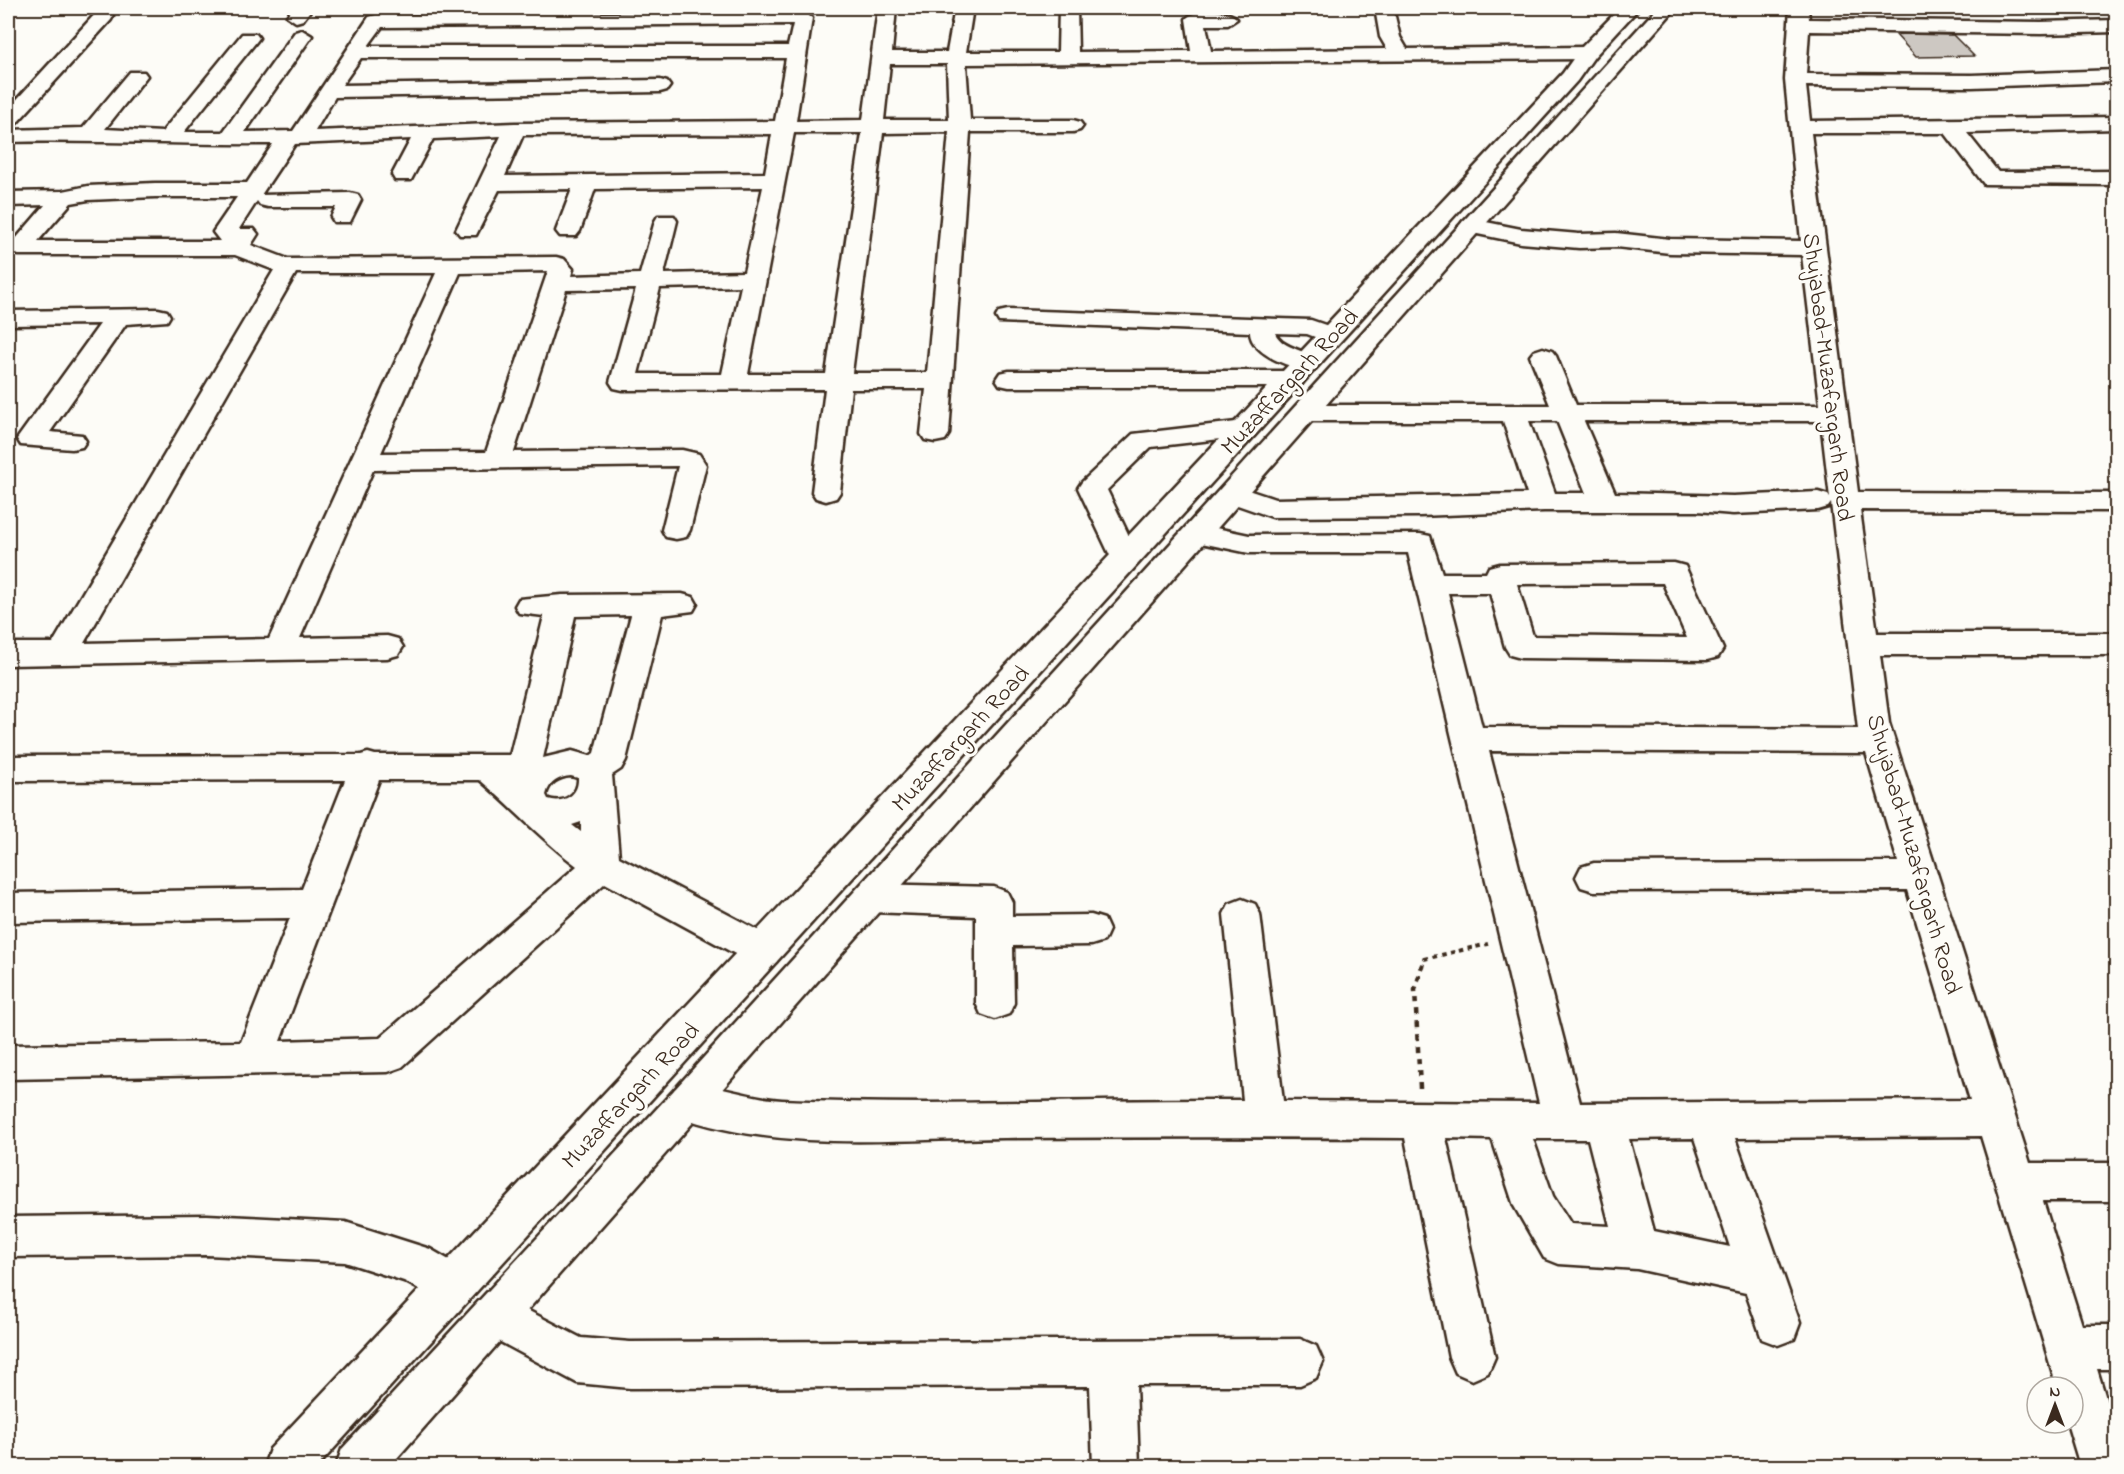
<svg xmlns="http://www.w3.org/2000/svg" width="2124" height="1474" font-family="'Indie Flower',sans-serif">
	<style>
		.building { fill: #cdc8c2; stroke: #3b2a1e; stroke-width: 1.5 }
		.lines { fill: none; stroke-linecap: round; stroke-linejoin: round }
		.minor-casing { stroke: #3b2a1e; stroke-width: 5 }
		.major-casing { stroke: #3b2a1e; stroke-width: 5 }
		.path-far1 { stroke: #3b2a1e; stroke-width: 4; stroke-dasharray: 4.5 4.5; stroke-linecap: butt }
		.path { stroke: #3b2a1e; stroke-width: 4.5; stroke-dasharray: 6 6; stroke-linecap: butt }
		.minor { fill: #fdfcf7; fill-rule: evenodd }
		.major { fill: #fdfcf7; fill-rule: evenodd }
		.labels { text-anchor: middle; stroke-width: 6; stroke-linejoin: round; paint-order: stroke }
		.street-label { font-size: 24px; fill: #3b2a1e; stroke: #fdfcf7 }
	</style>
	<rect width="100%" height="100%" fill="#fdfcf7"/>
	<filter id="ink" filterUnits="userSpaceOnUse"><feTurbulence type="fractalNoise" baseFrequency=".0167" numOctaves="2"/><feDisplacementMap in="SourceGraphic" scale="12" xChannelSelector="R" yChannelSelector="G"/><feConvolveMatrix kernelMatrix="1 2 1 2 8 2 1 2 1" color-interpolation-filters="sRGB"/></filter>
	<g filter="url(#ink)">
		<path class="building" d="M1903,34L1953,35L1974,56L1916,57L1896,35Z"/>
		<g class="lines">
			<defs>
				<path id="minor" d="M293,8H312L303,20L296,22L287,16Z
					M878,8H896L892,52H947L955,8H973L966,52H1058L1059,8H1077L1078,52L1191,51L1186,19C1193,9 1230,9 1237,19L1228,25H1206L1211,51L1387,49L1380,37L1375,8H1393L1400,37L1407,49L1587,47L1597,53L1587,59L966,64L970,120H1073L1080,122L1083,126L1080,130L1073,132H970L949,434L945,440L935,442L925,440L921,434L926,389H851L840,492L836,498L826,501L816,498L812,492L825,389L623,390L614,388L610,382L636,289L566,290L514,452L682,450L699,454L706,465L690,530L686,537L676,539L666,537L662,530L678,466L373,470L300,638L387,636L398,639L403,647L398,655L387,658L8,665V643H53L274,270L235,255H19L11,253L8,248L45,205L8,206V192L63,191L88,186L155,183H247L273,144C185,145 96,140 8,142V130L83,128L130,72H144L147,76L105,129L162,132L242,34H256L259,38L256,42L184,132H223L295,32L302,30L312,36L245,132L293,131L369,17L376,15L803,12L812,18L796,121L863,120ZM793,24L788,46H368L382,27ZM361,58H786L775,121L515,123L315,131L335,97L660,92L667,90L670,86L667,82L660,80L342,85ZM890,64H947L949,120H884ZM949,132L927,373H852L883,133ZM794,133H862L826,374H748ZM772,134L765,173L505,176L523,135ZM501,136L456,230L460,235H476L499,190L572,189L556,231L560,236H576L580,231L595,189L763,187L744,272L664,274L677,221L674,216H658L655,221L640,274L571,276L573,269L564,259L556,257L288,259L251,245L258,234L254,229H239L257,201L260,205L268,207H336L331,217L334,222H350L361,200L358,195L350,193L261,195L295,144L411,139L392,175L395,180H411L433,139ZM155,197H237L213,232L220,241H38L71,203L88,200ZM548,271L486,452L381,453L460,273ZM296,273H436L269,639L84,643ZM741,286L722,374H638L660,288Z
					M1790,8H1808L1809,19L2041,22L2116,20V32L2041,34L1809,31L1806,74L1972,75L2116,70V82L1972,87L1806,86L1810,121L2116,117V129L1967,133L1998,172L2116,171V185L1984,184L1945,133H1811L1858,492L2116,493V511L1860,510L1877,633H2116V655H1880L1889,723L2030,1163H2116V1201H2043L2082,1325H2116V1369H2097L2116,1431V1466H2080L2067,1423H2073V1387H2057L1981,1136L1735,1138L1800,1323L1794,1339L1778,1345L1762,1339L1746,1293L1637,1269L1559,1264L1544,1258L1514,1206L1492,1139L1446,1138L1495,1357L1488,1373L1472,1380L1456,1373L1449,1357L1405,1138C1272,1137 1138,1137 1005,1138C897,1139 778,1153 675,1115L669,1102L675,1089C704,1078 749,1099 782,1100C935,1107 1089,1099 1243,1100L1224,914L1229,904L1242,899L1255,904L1260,914L1283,1101L1539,1103L1408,553H1249L1187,540L1183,533L1187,526L1197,524L1249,535L1420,534L1430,536L1442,573H1486L1489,567L1500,564L1674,563L1685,566L1723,649L1718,657L1707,660L1521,658L1510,655L1505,647L1490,593H1448L1482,727L1858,729L1831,503L1828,507L1818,510L1733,514L1697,511H1544L1419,516L1272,517L1223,500L1219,494L1223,488L1233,485L1275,499L1527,494L1503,421H1306L1297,419L1293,413L1297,407L1306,405H1550L1530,356L1534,351L1543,348L1552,351L1556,356L1576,405H1820L1802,255L1670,253L1616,247L1579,248L1521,243L1463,231L1460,226L1463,221L1471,219L1521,229L1579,234L1616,233L1670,239L1801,241L1785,80ZM1529,421H1557L1586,493H1555ZM1584,421H1821L1830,498L1828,495L1818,492L1733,496L1615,493ZM1663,583L1687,638L1533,636L1517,584ZM1489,751L1866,753L1898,862L1594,863L1581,867L1576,877L1581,887L1594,891L1907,890L1970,1100L1580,1103ZM1694,1138L1730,1247L1654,1231L1629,1139ZM1533,1139H1588L1610,1226L1571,1224L1553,1196Z
					M104,10L111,12L113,16L111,20L15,125L8,127V109L97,12Z
					M158,309L167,311L170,316L167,321L126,324L50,432L82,435L86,441L82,447L72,449L21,445L17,439L100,324L8,325V311Z
					M1008,310L1311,320L1340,330L1344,335L1340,340L1331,343L1307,334L1275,333C1284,351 1308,348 1319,363L1315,368C1297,373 1250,354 1250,332L999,322L996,317L999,312Z
					M1009,371H1292L1301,373L1305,379L1301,385L1292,387H1009L1000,385L996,379L1000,373Z
					M1245,421L1255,423L1258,429L1255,435L1151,447L1107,490L1140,559L1135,566L1125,569L1115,566L1078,488L1082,482L1133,434Z
					M682,594L693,597L697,604L693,611L662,615L626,760L621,769L612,775L619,857L776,940L782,951L776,962L763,966L750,962L605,883L402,1067L388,1072L8,1079V1045L241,1042L290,918L8,922V893L302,889L345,780L8,781V756L361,755L368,753L375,755H510L544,616L519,613L515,606L519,599L562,595ZM631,615L594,753L590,756L572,751L543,758L575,616ZM571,776L578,778C579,795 564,804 548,799L546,795C549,782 559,777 571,776ZM379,780H480C513,808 542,840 577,866L380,1038L280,1041ZM581,822V832L572,825Z
					M871,884L994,887L1007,892L1012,902V916L1091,915L1104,919L1109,930L1104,941L1091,945L1013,946L1014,1003L1009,1014L995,1019L981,1014L976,1003V916L871,912L858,908L853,898L858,888Z
					M207,1215L345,1222L430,1249L468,1271L475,1286L468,1301L453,1307L404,1281L345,1262L207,1255L8,1257V1217Z
					M496,1294L581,1338L630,1342L1300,1339L1316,1346L1323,1362L1316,1378L1300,1385H1136L1139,1466H1093L1090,1386L630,1388L577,1383L480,1331L474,1316L480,1301Z"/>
				<path id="major" d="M1620,8H1639L1594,57L1577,81L318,1466H264L270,1449L1563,73L1580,49Z
					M1657,8H1676L390,1466H336L342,1449L675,1089Z"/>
			</defs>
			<use href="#minor" class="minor-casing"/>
			<use href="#major" class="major-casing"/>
			<path class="path-far1" d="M1422,968L1424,959L1488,944"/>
			<path class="path" d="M1420,1088L1415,990L1422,966"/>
			<use href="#minor" class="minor"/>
			<use href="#major" class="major"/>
		</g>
	</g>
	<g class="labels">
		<g class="street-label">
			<text transform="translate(1829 377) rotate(83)" y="8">Shujabad-Muzafargarh Road</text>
			<text transform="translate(1289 381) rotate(-47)" y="8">Muzaffargarh Road</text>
			<text transform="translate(960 738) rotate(-47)" y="8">Muzaffargarh Road</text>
			<text transform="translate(1915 854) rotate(74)" y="8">Shujabad-Muzafargarh Road</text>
			<text transform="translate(630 1095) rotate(-47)" y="8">Muzaffargarh Road</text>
		</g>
	</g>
	<rect width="2124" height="1474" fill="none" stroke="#fdfcf7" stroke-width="30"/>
	<rect x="15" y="15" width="2094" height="1444" fill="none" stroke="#3b2a1e" stroke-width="2" filter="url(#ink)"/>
	<g transform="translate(2055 1405)"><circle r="28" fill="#fdfcf7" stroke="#afa8a0" stroke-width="1.5"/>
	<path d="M0-4.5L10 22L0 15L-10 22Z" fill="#3b2a1e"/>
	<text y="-9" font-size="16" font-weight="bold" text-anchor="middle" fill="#3b2a1e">N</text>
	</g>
</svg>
